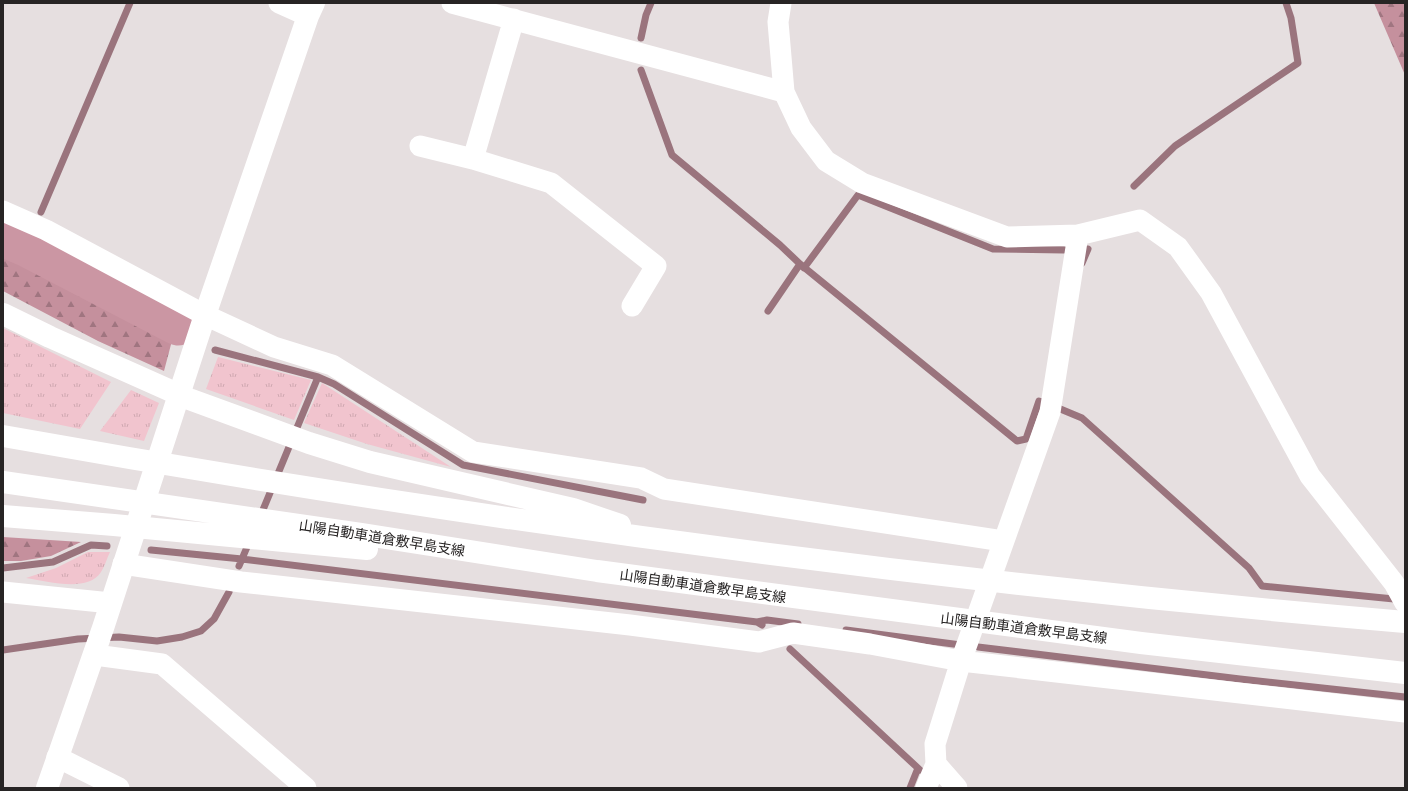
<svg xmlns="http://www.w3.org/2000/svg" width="1408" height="791" font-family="Bitter,'Noto Sans JP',serif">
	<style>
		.grass { fill: url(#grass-tufts) }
		.forest { fill: url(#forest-firs) }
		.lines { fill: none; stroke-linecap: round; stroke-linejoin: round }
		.stream { stroke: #9a747d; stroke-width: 7 }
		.river { stroke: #cb96a3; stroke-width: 43 }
		.street { stroke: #fff; stroke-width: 21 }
		.secondary { stroke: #fff; stroke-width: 22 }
		.highway { stroke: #fff; stroke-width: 22 }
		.labels { text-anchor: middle; stroke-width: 4; stroke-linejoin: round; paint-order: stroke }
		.street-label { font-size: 14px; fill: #272424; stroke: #fff }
	</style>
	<defs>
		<pattern id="grass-tufts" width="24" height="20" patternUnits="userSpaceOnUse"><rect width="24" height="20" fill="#f1c4ce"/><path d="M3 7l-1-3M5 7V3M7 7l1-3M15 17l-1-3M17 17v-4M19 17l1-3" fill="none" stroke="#cfa8b1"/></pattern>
		<pattern id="forest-firs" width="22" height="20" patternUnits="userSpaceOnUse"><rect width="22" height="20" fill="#c5909d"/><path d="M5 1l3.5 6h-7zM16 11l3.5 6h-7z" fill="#a07580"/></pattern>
	</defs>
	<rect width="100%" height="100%" fill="#e6dfe0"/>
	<path class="grass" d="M3,328L111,382L80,429L3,413Z
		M218,357L311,380L294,420L206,389Z
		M322,383L451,467L367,444L304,423Z
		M131,390L159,403L144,441L100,431Z
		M88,552H110C107,558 105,566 101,572C88,593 47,581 26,578L56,568Z"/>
	<path class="forest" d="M1374,3H1405V75Z
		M3,250L35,263L115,306L174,333L164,371L98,341L3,291Z
		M3,537L81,542L51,556L21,561H3Z"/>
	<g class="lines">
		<path class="stream" d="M641,38L646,15L651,3
			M641,70L672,155L780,245L800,264
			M1134,186L1175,146L1298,63L1291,18L1286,3
			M41,212L130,3
			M26,245L30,238
			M1082,263L1088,249H1085
			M804,268L858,195L993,249L1064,250
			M768,311L800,264L1017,441L1026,439L1039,401L1046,403
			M215,350L318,377L334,384L463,465L643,500
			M1058,408L1082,418L1249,568L1262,586L1394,599
			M260,517L318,377
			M151,550L242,559L757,622L762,625
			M239,566L250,540
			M3,568L53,562L91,545L107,546
			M757,622L767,620L798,624
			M846,630L961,645
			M978,647L1240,679L1405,697
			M790,649L920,770
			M3,650L78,639L119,637L157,641L182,637L201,631L214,619L229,592
			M910,788L918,768"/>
		<path class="river" d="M3,235L26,245L178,324"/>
		<path class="street" d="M279,3L308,16
			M452,3L784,92
			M781,3L778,22L784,92L801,128L826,161L862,183L1007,237L1078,235L1140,220L1178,247L1211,293L1310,476L1394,583L1405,603
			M420,146L473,159L514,19
			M473,159L551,183L656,266L632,306
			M3,211L46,230L205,315L274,347L332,365L473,452L641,478L664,489L1003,541
			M123,564L241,582L630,625L759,642L793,633L870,644L961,661L1405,712
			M3,592L111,603
			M95,655L162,664L306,788
			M57,757L119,788
			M936,764L957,788
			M926,788L936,764L935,744L961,661L1050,412L1078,235"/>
		<path class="secondary" d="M47,788L103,628L205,315L308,16L314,3"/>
		<path class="highway" d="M3,314L50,337L189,399L309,443L370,462L573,509L620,525
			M3,436C468,519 935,582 1405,622
			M3,482L361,534L597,571L1141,643L1405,673
			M3,516L114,525L367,549"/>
	</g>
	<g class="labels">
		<g class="street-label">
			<text transform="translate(382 538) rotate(9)" y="5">山陽自動車道倉敷早島支線</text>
			<text transform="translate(703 586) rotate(8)" y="5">山陽自動車道倉敷早島支線</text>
			<text transform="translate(1024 628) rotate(7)" y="5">山陽自動車道倉敷早島支線</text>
		</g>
	</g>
	<rect width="1408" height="791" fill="none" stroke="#272424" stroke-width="8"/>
</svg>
